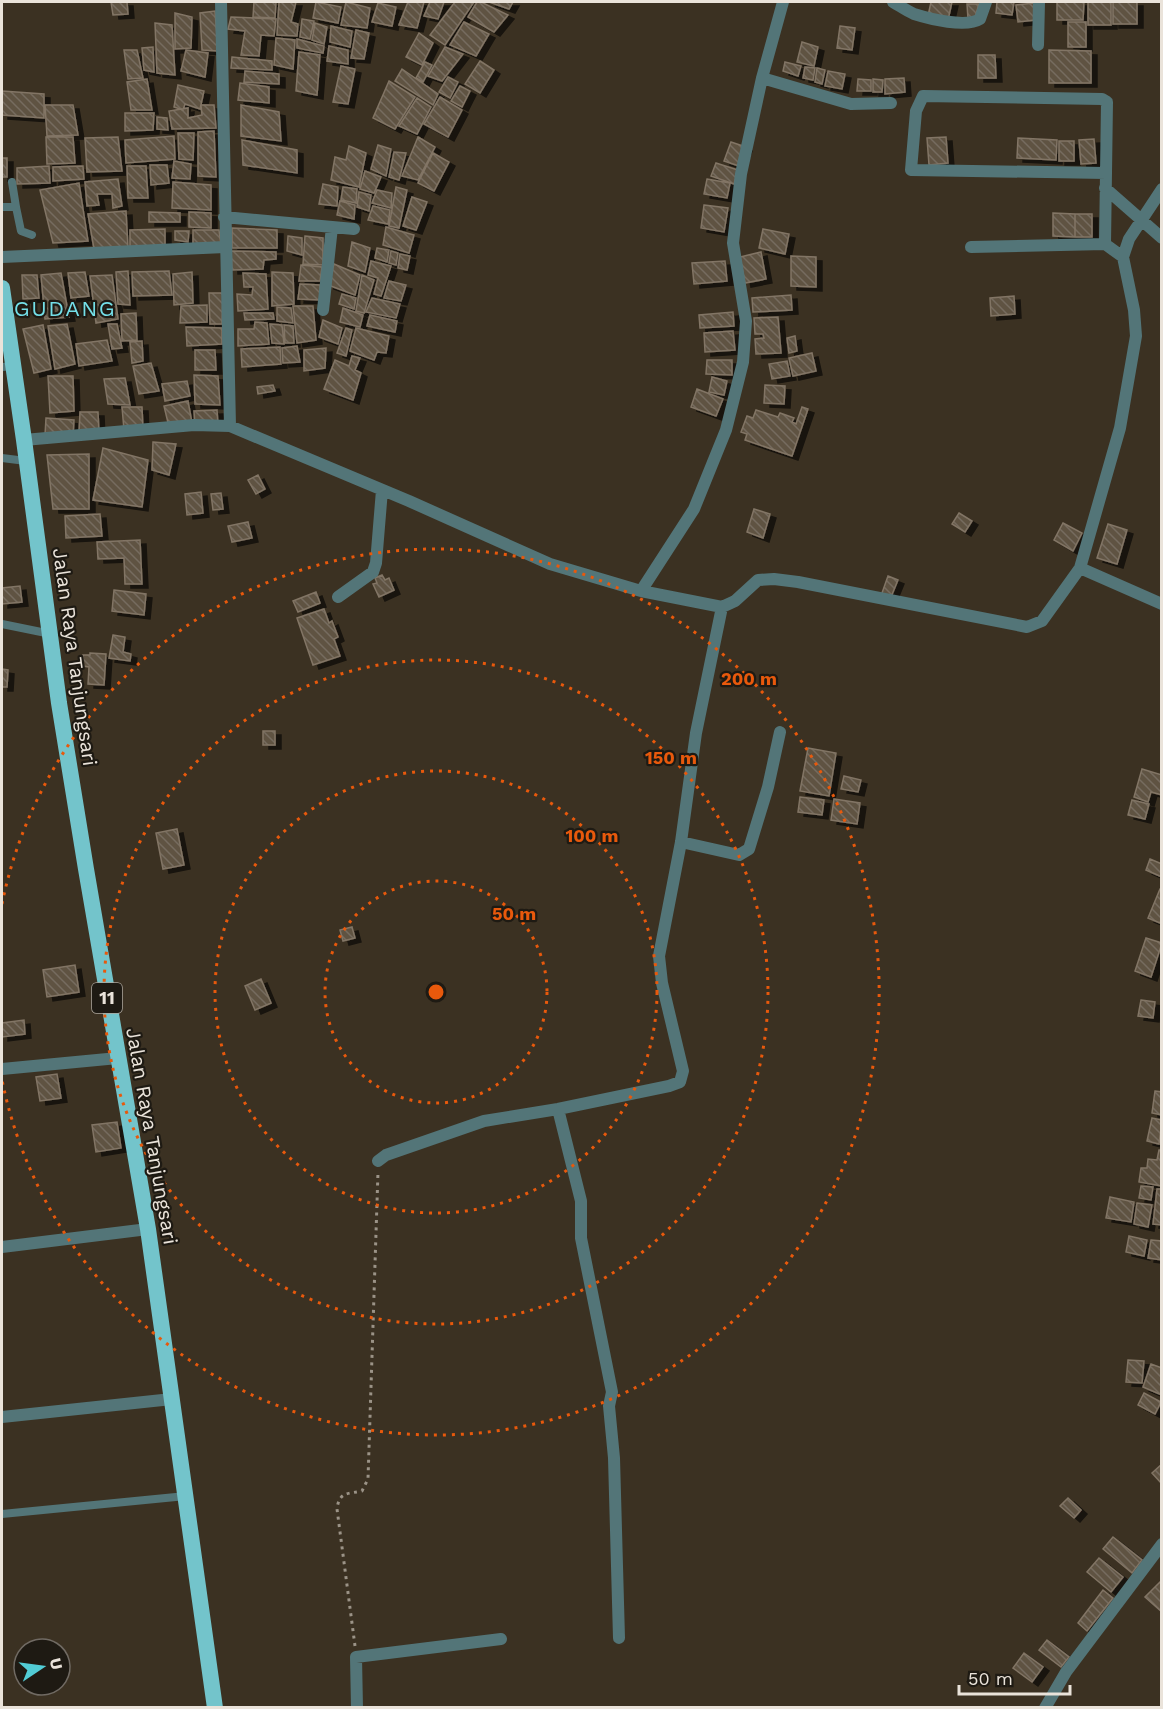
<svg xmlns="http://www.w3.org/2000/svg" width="1163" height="1709" font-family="'Work Sans',sans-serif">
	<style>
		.building { fill: url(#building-back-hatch); stroke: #827565; stroke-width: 1.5; filter: url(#shadow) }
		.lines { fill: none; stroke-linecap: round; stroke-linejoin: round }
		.path { stroke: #9b9387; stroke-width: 3; stroke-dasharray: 3 4.5; stroke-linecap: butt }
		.service { stroke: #537578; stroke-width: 8 }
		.minor { stroke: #537578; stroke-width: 12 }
		.tertiary { stroke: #537578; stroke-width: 12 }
		.trunk { stroke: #73c4cb; stroke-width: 16 }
		.ring { fill: none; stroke: #e8590c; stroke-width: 3; stroke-dasharray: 3 6 }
		.labels { text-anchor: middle; stroke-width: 4.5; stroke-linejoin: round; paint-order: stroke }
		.shield { fill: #1e1a13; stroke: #ada79e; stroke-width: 1.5 }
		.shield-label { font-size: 18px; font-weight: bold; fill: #eae3da }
		.street-label { font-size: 20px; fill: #eae3da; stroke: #1e1a13 }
		.quarter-label { font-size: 22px; letter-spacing: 1.5px; fill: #74dfe8; stroke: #1e1a13 }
		.centre { fill: #e8590c; stroke: #1e1a13; stroke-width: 3 }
		.ring-label { font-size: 18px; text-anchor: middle; font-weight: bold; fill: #e8590c; stroke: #1e1a13; stroke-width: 4.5; stroke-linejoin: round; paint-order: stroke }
	</style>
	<defs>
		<pattern id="building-back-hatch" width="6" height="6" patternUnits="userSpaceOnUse" patternTransform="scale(1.5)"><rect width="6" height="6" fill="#5f5343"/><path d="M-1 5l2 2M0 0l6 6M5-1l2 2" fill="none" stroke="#766c5e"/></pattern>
		<filter id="shadow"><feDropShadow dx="6" dy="4" stdDeviation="0" flood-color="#0009"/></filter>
	</defs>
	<rect width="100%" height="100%" fill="#3b3122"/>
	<path class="building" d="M111,2H127L128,14L113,15Z
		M254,2H276L275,18L253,17Z
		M279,2H296L291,22L298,24L297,36L277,35Z
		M316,2L341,7L338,23L313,18Z
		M346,2L370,8L367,28L341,25Z
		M408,2H424L417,28L399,25Z
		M430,2H444L438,19L424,16Z
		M455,2H474L445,45L430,35Z
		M477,2H481L508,15L494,32L468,17Z
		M489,2H513L509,9Z
		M931,2H952L948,20L928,16Z
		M997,2H1014L1012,15L996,13Z
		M1057,2H1084L1083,20H1057Z
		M1088,2H1111V25H1088Z
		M1113,2H1137V24H1113Z
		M378,3L396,7L392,26L372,22Z
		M1034,3L1035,20L1018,22L1016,5Z
		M967,4H979L975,18L968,19Z
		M215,11L218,51L202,50L200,13Z
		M175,13L192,17L191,48L175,49Z
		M231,17L276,19L274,36L261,35L259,56L241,55L245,31L228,29Z
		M302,19L314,21L310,39L300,37Z
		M464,22L489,34L476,56L450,45Z
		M1068,22H1086V47H1068Z
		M155,23L172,25L175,75L157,73Z
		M315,23L327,27L324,44L312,40Z
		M331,26L352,31L350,47L330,42Z
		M840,26L855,28L852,50L837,48Z
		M356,30L369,33L364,59L351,58Z
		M419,33L433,43L422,65L406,57Z
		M276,38L295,40L293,69L274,65Z
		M297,39L324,46L323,53L297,48Z
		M802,42L818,47L814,66L797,62Z
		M329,46L348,50V64L327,61Z
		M153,47L154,72L144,70L142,48Z
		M445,47L463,54L442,81L428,76Z
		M124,50H137L143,78L128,79Z
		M186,50L208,53L205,77L181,71Z
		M1049,50L1091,51V83H1049Z
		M299,52L320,55L317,95L296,91Z
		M978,55H995L996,78H978Z
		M232,57L272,61V70L231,68Z
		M480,61L494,70L480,93L465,84Z
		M425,62L432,65L423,82L416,78Z
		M785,62L801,66L798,76L783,71Z
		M341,66L355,69L348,104L333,102Z
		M805,67L815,68L813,80L803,78Z
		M817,68L825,70L822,84L815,82Z
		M402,69L438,94L433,105L395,81Z
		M245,71L279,74V84L244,82Z
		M828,71L845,74L842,89L825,86Z
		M448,77L458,82L450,98L439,92Z
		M904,78L905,92L885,94V79Z
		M147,79L152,110H131L127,82Z
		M858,79L871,80V91H857Z
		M873,79L883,80L882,92H873Z
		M389,81L415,97L395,129L373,118Z
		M240,83L269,87V103L238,100Z
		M178,85L204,91L200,109L185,104L183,110L174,107Z
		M460,86L470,91L462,107L451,101Z
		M2,91L44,94V118L2,115Z
		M440,97L462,110L448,137L424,124Z
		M417,98L431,107L417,134L399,126Z
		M45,105H73L78,135L47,136Z
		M201,105H214L216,128L172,129L169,111L188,108V118L202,115Z
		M241,105L279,112L281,141L241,136Z
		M125,113H154L153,130L125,131Z
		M157,117L167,118L168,130L157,129Z
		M214,131L216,177L198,176V132Z
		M178,133H194L193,160L179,159Z
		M174,136L175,159L126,163L125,140Z
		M46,137H73L75,163L47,164Z
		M118,137L122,171L87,172L85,138Z
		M418,137L435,147L418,180L402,176Z
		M946,137L948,163L929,165L927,138Z
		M1018,138L1057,140L1056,160L1017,158Z
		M1094,139L1096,163L1081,164L1079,140Z
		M242,140L297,150V173L243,165Z
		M1059,141H1074V161H1059Z
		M731,142L746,147L739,166L724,161Z
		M378,145L391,149L386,176L371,169Z
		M349,146L366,153L359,187L331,180L335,157L346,160Z
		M394,152L406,153L399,180L389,177Z
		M433,153L449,162L434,191L418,183Z
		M2,158H7V177H2Z
		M174,161L191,164L190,179L172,178Z
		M716,163L738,170L734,184L711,176Z
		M150,165H167L169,183L151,185Z
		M49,166L50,183L17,184V168Z
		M83,166L84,179L53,181V167Z
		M127,166H146L148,198H128Z
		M365,171L381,177L374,193L360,189Z
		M118,179L122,206L113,208L112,194H97L99,205L87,206L85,182Z
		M707,179L730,183L727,198L704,194Z
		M173,182L211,185V210L172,208Z
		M79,183L88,241L53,243L40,190Z
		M323,184L338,187L337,206L319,204Z
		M343,187L357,189L356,203L341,200Z
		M396,187L407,190L399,228L389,226Z
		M377,190L392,193L391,208L372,203Z
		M359,192L371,195L369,211L357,207Z
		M412,197L427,202L416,230L403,226Z
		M340,201L355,205L354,219L337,215Z
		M704,205L728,208L724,232L701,228Z
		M373,206L390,210L388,224L368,220Z
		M126,211L128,248L94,249L88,214Z
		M149,212L180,213V222H149Z
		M189,212L211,213V228L189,227Z
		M1053,213L1075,214V237L1053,236Z
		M1075,214H1092V237H1075Z
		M386,227L414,235L409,253L383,245Z
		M232,228L277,230V248H232Z
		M165,229V248H130V230Z
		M763,229L789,234L785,254L759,248Z
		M193,230H219L221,245L193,246Z
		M175,231H189L188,242L175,240Z
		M288,236L302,238V255L287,251Z
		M305,236L323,238V265L303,264Z
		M352,242L370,248L365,272L348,266Z
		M377,248L389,250L387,262L375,258Z
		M231,251L276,252V259L264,260L263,269L232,270Z
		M391,251L398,253L396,265L389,263Z
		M761,252L766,279L745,283L740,257Z
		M400,254L410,256L407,270L398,268Z
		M791,256L816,257V287L791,286Z
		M371,261L391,266L381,296L374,294L378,278L368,275Z
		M725,261L727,281L694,284L692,263Z
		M334,264L360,275L355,295L328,285Z
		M301,265L322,267L320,281H299Z
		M128,271L130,305L118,304L116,272Z
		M169,271L172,295L133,296L132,272Z
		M85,272L89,296L71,298L68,273Z
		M192,272L193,303L174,305L173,274Z
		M272,272L293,273L294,304L272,306Z
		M61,273L69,317L45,319L41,275Z
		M243,273L266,274L268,309L238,311L237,294L252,295L253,287H244Z
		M22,275H37L39,298L23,299Z
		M112,275L118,319L96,323L90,276Z
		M362,275L374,280L364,313L356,311Z
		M389,281L406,285L401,301L384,298Z
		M300,284L320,285V300L298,299Z
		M209,293H223L222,324H210Z
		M342,294L356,298L354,309L339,304Z
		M791,295L792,310L753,312L752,298Z
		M1014,296L1015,314L991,316L990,298Z
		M372,298L400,304L396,318L366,312Z
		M207,305V322L180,323L181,306Z
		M293,306H313L316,340L297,343Z
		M277,307L291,308L293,323L277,321Z
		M343,308L363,315L360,327L340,322Z
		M733,312L734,326L700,328L699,315Z
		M136,313L137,340L122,341L121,314Z
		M244,313H273L274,319L245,320Z
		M370,315L397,321L395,332L367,326Z
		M778,317L781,353L756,354L755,339L764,338L763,334H755L754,318Z
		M323,320L342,328L338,344L319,337Z
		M255,322L267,323L269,344L238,346V329H254Z
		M67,324L75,364L55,369L48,326Z
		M108,324H117L122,348L112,349Z
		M270,324L282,325L284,344L272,343Z
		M43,325L51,369L34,373L23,329Z
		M284,325L293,326L294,343H285Z
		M186,327L222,328V344L187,346Z
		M346,328L352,330L346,356L337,353Z
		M356,328L389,336L386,353L377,352L374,360L350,351Z
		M733,331L735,350L705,352L704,333Z
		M795,336L797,351L789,353L787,338Z
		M107,340L112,361L79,366L76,344Z
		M142,341L143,361L132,363L130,342Z
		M297,346L300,362L283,363L282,348Z
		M280,347L281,364L242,367L241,349Z
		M326,348L325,368L304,371V350Z
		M195,350H215L216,370H195Z
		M812,353L816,371L793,376L789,358Z
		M352,356L360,358L355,370L361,373L353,400L324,389L335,360L349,366Z
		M707,360H732V375L706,374Z
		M787,361L790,376L772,379L769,364Z
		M151,363L159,391L139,394L133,366Z
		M194,375L218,376L220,405L195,404Z
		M48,376H73L74,411L50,413Z
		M712,377L727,381L724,395L709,392Z
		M125,378L130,405L108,404L104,379Z
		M187,381L190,396L165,401L162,384Z
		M273,385L275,391L258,394L257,387Z
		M765,385L785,386L784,404L764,403Z
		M697,389L723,399L716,416L691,407Z
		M188,401L192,423L169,427L164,406Z
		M122,407H142L143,430H124Z
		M802,407L808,409L792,456L745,440L747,434L741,432L747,416L753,418L756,410L778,417L780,413L794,418L792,422L796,424Z
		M217,410L218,425H195L194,411Z
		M80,412H98L99,433H79Z
		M46,418L74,420L73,436L45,435Z
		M153,442L176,444L169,475L152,470Z
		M103,448L148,460L142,507L93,500Z
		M89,454V509H53L47,455Z
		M258,475L265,489L256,494L248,480Z
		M201,492L203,513L187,515L185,494Z
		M221,493L223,509L213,510L211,494Z
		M754,509L770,514L763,538L747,532Z
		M959,513L972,521L965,532L952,524Z
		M100,514L102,536L66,538L65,516Z
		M248,522L252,538L232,542L228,526Z
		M1063,523L1082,533L1073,551L1054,540Z
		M1108,524L1127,530L1117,564L1097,558Z
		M140,540L142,584H125L124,558L98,559L97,542Z
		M382,575L385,580L389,578L394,590L379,597L373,584L377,583L375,578Z
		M888,576L898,580L891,597L882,593Z
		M20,586L22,602L2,604V588Z
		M114,590L146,594L144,615L112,611Z
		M316,592L320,603L298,612L293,601Z
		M324,609L329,623L332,621L338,637L334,639L340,656L313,665L297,618Z
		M113,635L125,637L123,652L131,654L130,661L109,658Z
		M90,653L106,654L104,685L88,684L89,667L83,666V655H90Z
		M2,669L8,670L7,687H2Z
		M263,731H275V745H263Z
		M808,748L836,753L829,796L800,791Z
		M1142,769L1162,775V795L1151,792L1148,802L1134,797Z
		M844,776L861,780L858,792L841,789Z
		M800,797L824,800L822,815L798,812Z
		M834,799L860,803L857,824L831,820Z
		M1132,800L1149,804L1145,819L1128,815Z
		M177,829L184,865L163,869L156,833Z
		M1150,859L1162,864V877L1146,870Z
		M1160,889H1162V917L1160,923L1148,918Z
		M352,927L355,938L343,941L340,930Z
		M1146,938L1162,943L1151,977L1135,971Z
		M75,965L79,992L47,997L43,970Z
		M261,979L271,1003L255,1010L245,986Z
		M1141,1000L1155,1002L1153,1018L1138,1016Z
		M24,1020L25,1034L2,1037V1023Z
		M57,1074L61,1098L40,1101L36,1077Z
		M1155,1091L1162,1092V1115L1152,1113Z
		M1152,1118L1162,1120L1159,1144L1147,1141Z
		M117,1122L121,1148L96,1152L92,1125Z
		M1159,1150H1162V1186L1139,1182L1141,1168H1147L1148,1159L1157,1160Z
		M1141,1186L1153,1187L1151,1200L1139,1198Z
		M1157,1189H1162V1225L1153,1224Z
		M1110,1197L1134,1202L1131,1222L1106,1218Z
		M1137,1203L1152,1205L1148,1227L1134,1224Z
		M1129,1236L1147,1240L1144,1256L1126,1252Z
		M1151,1240L1162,1241V1260L1148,1258Z
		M1128,1360L1144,1361L1142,1383L1126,1382Z
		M1151,1364L1162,1368V1395L1143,1387Z
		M1144,1393L1161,1402L1155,1414L1138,1405Z
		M1162,1464V1484L1152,1473Z
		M1068,1498L1081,1510L1074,1518L1060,1506Z
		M1113,1537L1142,1560L1132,1573L1103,1549Z
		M1099,1558L1123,1577L1111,1592L1087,1572Z
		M1162,1580V1612L1145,1597Z
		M1103,1590L1113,1598L1087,1631L1078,1623Z
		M1047,1640L1069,1657L1061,1667L1039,1650Z
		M1024,1653L1043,1667L1032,1682L1013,1668Z"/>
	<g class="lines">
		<path class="path" d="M355,1646L337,1509C339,1492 347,1494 362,1491L368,1479L378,1172"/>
		<path class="service" d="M12,182L16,207
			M2,207H16L21,231L32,235
			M2,367L14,366
			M2,458L26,461
			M2,624L51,634
			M2,1514L186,1496"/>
		<path class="minor" d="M221,2L230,426
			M893,2C900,6 907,11 914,14C930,19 966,28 980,19L986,2
			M1038,45L1039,2
			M762,78L851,104L891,103
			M1105,188L1162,238
			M224,217L354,229
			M971,247L1105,244
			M2,257L225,247
			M1123,257L1129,239L1162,189
			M323,310L332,227
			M24,440L194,425L230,426L409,501L550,564L641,591L722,607L735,601L758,580L774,579L798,582L1027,627L1042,621L1080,568L1162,604
			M1080,568L1120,428L1136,336L1134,310L1123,257L1105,244L1107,102L1102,99L923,96L916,111L911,170L1106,173
			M641,591L694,509L726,430L743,362L746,321L733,243L741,174L762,78L783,2
			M338,597L373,572L376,563L382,490
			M681,842L739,855L749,849L768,787L780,732
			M2,1069L118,1058
			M558,1109L581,1201V1238L612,1392L609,1406L614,1458L619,1638
			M378,1161L386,1155L484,1121L558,1109L669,1086L680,1082L683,1071L662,983L659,956L681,842L696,733L722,607
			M2,1417L172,1399
			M357,1708L356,1657L501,1639
			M1045,1708L1066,1672L1162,1544"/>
		<path class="tertiary" d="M2,1247L148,1229"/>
		<path class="trunk" d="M2,288L24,440L59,703L86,869L148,1229L215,1708"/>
	</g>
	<g class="ring">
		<circle cx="436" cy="992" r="111"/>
		<circle cx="436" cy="992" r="221"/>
		<circle cx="436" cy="992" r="332"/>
		<path d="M2 904A443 443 0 1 1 2 1080"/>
	</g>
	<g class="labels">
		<rect class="shield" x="92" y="983" width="30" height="30" rx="4.5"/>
		<g class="shield-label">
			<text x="107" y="1004">11</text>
		</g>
		<g class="street-label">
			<text transform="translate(75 657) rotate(82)" y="7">Jalan Raya Tanjungsari</text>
			<text transform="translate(152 1136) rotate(80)" y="7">Jalan Raya Tanjungsari</text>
		</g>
		<g class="quarter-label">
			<text x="65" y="316">GUDANG</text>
		</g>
	</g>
	<circle cx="436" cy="992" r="9" class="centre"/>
	<g class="ring-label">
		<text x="749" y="685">200 m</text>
		<text x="671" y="764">150 m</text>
		<text x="592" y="842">100 m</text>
		<text x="514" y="920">50 m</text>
	</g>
	<rect width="1163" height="1709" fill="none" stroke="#eae3da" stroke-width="6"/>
	<g transform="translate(42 1667) rotate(77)"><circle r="28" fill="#1e1a13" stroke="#706a63" stroke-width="1.5"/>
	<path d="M0-4.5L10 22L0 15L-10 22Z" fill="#52ccd5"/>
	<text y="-9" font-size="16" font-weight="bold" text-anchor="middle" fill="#eae3da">U</text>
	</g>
	<path d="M959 1685v9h111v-9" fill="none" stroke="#eae3da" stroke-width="3"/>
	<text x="968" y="1685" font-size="18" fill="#eae3da" stroke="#1e1a13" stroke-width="4.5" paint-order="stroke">50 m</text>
</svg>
